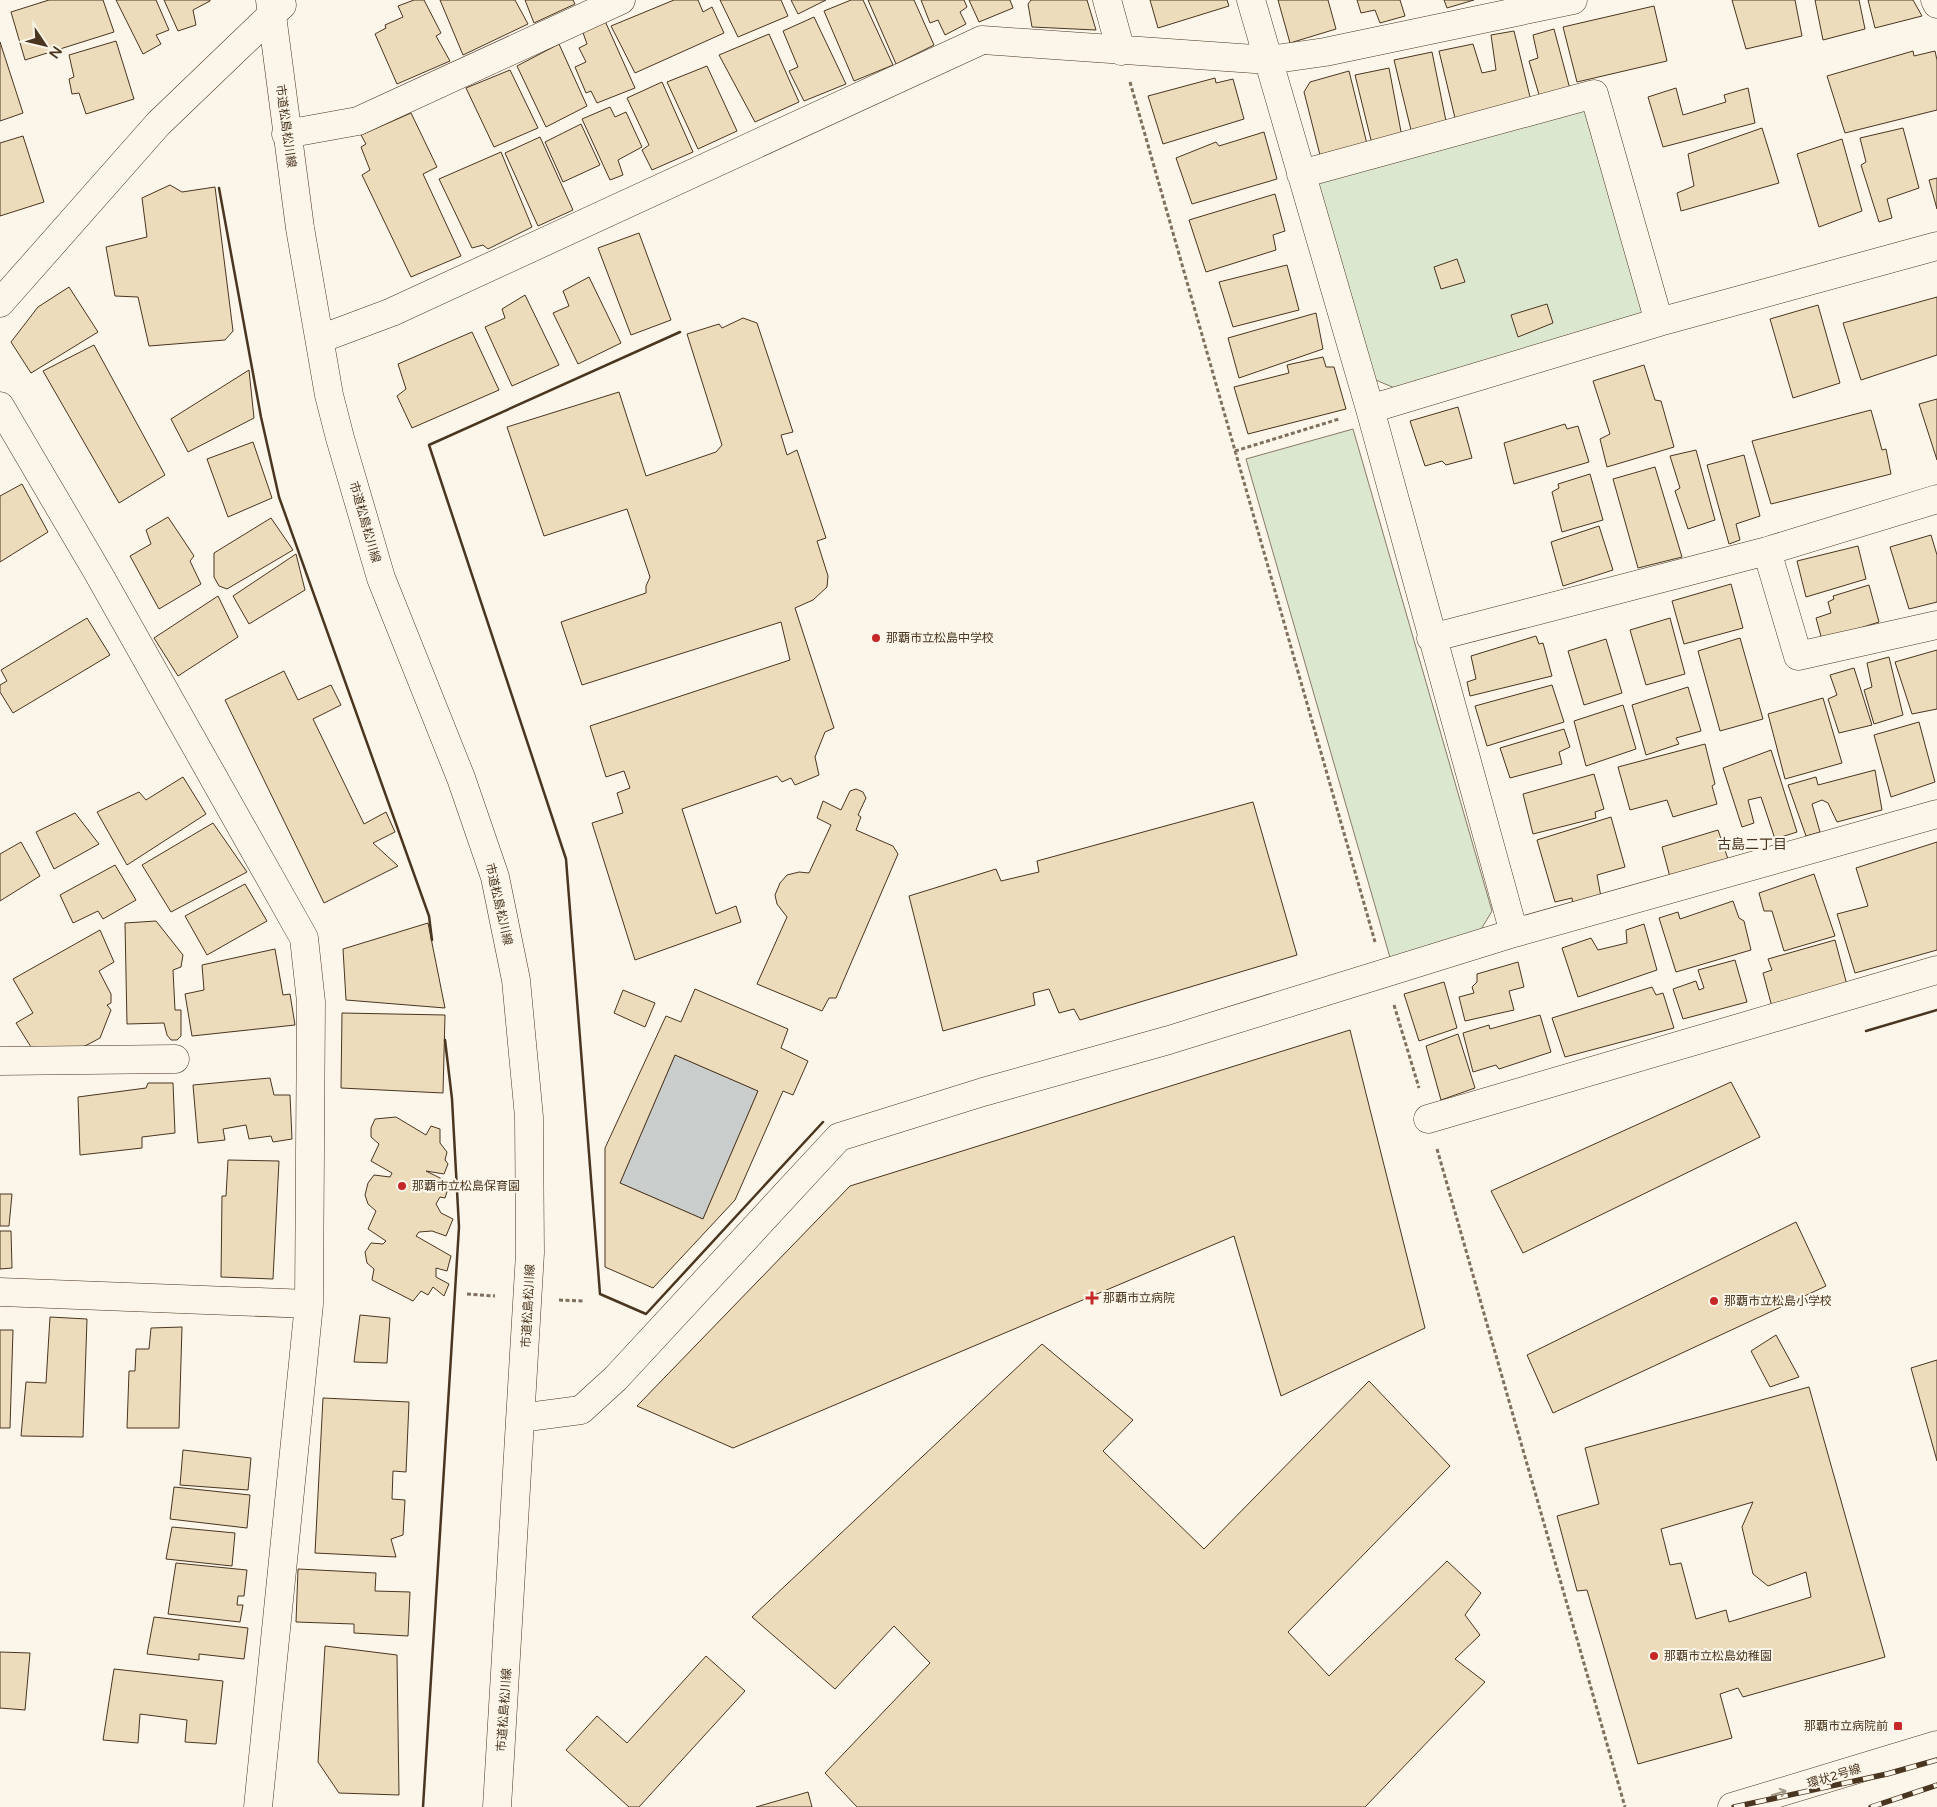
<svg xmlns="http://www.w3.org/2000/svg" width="1937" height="1807" font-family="'Varela Round','Noto Sans JP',sans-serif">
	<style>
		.green { fill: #dce7d0; stroke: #887966 }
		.water { fill: #c9cecd; stroke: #887966 }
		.building { fill: #ecdcbc; stroke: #4a3520; fill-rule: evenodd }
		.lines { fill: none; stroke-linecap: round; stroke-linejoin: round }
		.minor-casing { stroke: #4a3520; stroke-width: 29 }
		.major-casing { stroke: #4a3520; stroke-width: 29 }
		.path { stroke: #7f6f5c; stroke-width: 3; stroke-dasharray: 4 2.5; stroke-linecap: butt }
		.minor { stroke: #fbf6e9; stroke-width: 28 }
		.major { stroke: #fbf6e9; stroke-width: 28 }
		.rail-casing { stroke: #4a3520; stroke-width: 5.5 }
		.rail { stroke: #fbf6e9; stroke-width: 4; stroke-dasharray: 11; stroke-linecap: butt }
		.wall { stroke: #4a3520; stroke-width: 2.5 }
		.oneway { stroke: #a29684 }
		.poi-dot { fill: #c62828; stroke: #fbf6e9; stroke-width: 2 }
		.labels { text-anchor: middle; stroke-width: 4; stroke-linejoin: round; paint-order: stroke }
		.street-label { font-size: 12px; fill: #4a3520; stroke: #fbf6e9 }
		.poi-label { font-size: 12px; fill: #4a3520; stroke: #fbf6e9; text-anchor: start }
		.neighbourhood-label { font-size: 14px; fill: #4a3520; stroke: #fbf6e9 }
	</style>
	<rect width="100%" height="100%" fill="#fbf6e9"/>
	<path class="green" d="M1583,105L1644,313L1404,392L1371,378L1314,179Z
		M1353,429L1492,911L1477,936L1391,961L1246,459Z"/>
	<path class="water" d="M675,1055L758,1091L703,1219L620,1183Z"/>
	<path class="building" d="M49,0H103L114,32L25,60L11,12Z
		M116,0H156L169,30L156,35L161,44L143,54Z
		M164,0H210V1L193,10L196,25L178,31Z
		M414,0H424L441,33L436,36L450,61L397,84L375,34L386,28L385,25L403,17L398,6Z
		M440,0H515L528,24L463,55Z
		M525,0H573L575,4L534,23Z
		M674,0H698L703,12L712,7L724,33L635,73L611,26Z
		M720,0H781L788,16L738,37Z
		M791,0H826L798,14Z
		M851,0H863L893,65L854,81L824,11Z
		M868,0H914L934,45L896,64Z
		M921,0H964L967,7L960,12L966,24L945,35L938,20L930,23Z
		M969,0H1010L1013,8L979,22Z
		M1031,0H1087L1096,30L1032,27L1028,4Z
		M1150,0H1227L1229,6L1158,28Z
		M1278,0H1328L1336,29L1290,43Z
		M1357,0H1400L1405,16L1380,23L1375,10L1361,13Z
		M1444,0H1474L1447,8Z
		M1732,0H1795L1802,36L1746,49Z
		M1815,0H1859L1865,29L1823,40Z
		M1868,0H1913L1922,16L1875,28Z
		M1654,6L1667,61L1577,82L1563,27Z
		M814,17L846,84L804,101L789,71L798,67L783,31Z
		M605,21L635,88L597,103L591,91L586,93L575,67L586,62L579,48L587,44L582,30Z
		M1554,29L1571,93L1540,98L1529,61L1538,58L1533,35Z
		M1514,31L1531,101L1455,118L1439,51L1473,44L1482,73L1496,70L1491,35Z
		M769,34L799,102L755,122L719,55Z
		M116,41L134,99L86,114L79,93L72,94L69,79L74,77L69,55Z
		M0,42L23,113L0,121Z
		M559,44L587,106L546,127L517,66Z
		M1913,51L1914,56L1935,51L1937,60V110L1845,133L1827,76Z
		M1432,52L1446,121L1411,130L1394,60Z
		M707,66L737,131L698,149L667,82Z
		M1389,68L1402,137L1372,144L1355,75Z
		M510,70L538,128L494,147L466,88Z
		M1349,71L1368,148L1321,159L1304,92L1310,82Z
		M1215,78L1216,83L1233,79L1244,119L1163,144L1148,96Z
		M662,82L693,152L652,170L642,150L649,145L627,98Z
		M1676,88L1683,115L1726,102L1724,95L1748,88L1755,123L1663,147L1648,97Z
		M610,107L615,117L626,112L642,147L618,160L623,175L610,180L582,119Z
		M411,113L437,167L423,174L461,256L411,277L362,175L370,170L361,147L366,144L361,135Z
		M581,124L600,165L563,182L545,142Z
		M1762,128L1779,183L1681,211L1677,193L1694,186L1688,154Z
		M1903,128L1919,188L1887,199L1892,218L1879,222L1861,165L1866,162L1860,138Z
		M1264,132L1277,179L1192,204L1176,158L1216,142L1219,146Z
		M23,136L44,202L0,216V143Z
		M540,137L573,210L538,226L505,153Z
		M1842,139L1862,211L1819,227L1797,154Z
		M501,152L532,227L488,249L483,245L472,248L439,179Z
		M1937,178V209L1929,180Z
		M170,185L182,192L215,187L233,331L225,340L149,346L138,297L115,296L106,247L147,237L142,198Z
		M1275,194L1285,231L1273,235L1276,250L1206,272L1189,220Z
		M639,233L671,320L631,335L598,248Z
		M1457,259L1465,282L1441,289L1434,267Z
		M1287,265L1299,310L1233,327L1219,282Z
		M589,277L621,343L578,364L553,313L569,306L563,291Z
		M69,287L98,332L31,373L11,342L38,307Z
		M525,295L559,365L512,386L485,327L505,318L502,309Z
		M1937,297V355L1861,380L1843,323Z
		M1547,304L1553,323L1518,337L1511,315Z
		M1818,305L1840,383L1793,398L1770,319Z
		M1316,313L1323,349L1239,378L1228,338Z
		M743,318L757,323L793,432L781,435L787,455L797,450L826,538L817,541L828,576L827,587L813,600L795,608L834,728L825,732L815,757L819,775L795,785L791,778L782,782L777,776L682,809L716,914L736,906L741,922L635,960L592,823L623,813L617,793L630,788L624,771L606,777L590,726L790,660L781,622L582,685L561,622L646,593V586L650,577L627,509L544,536L507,427L619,392L646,476L716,452L722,445L687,334L719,324L722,328Z
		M472,332L499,390L412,428L397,396L406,389L398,364Z
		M94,345L165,475L119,503L43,371Z
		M1323,357L1326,367H1334L1346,409L1248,434L1234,387L1289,373L1287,365Z
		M1644,365L1655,400L1661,401L1674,447L1607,467L1600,439L1610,434L1593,381Z
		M249,370L254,418L188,452L171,419Z
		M1937,399V460L1919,404Z
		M1458,407L1472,458L1446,465L1442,461L1425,466L1410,421Z
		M1871,410L1882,450L1886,449L1891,474L1771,504L1752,441Z
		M1565,424L1567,429L1578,426L1589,462L1514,484L1504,443Z
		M253,442L272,498L228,517L207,459Z
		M1696,450L1715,520L1688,529L1675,491L1680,488L1670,456Z
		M1744,455L1760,516L1736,524L1740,540L1729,544L1707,465Z
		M1655,467L1682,557L1638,568L1613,479Z
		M1590,474L1603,520L1562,532L1552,492L1559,488L1558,484Z
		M22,484L48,532L0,562V496Z
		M168,517L194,556L190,561L201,584L159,609L130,556L151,544L146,530Z
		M271,518L293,550L227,589L219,586L214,577V553Z
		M1599,526L1613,570L1563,586L1551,542Z
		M1931,535L1937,555V602L1909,609L1890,547Z
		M1858,546L1866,579L1806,597L1797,561Z
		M296,554L305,590L249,624L233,596Z
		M1731,584L1743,628L1684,644L1672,601Z
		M1869,585L1879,622L1822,640L1816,618L1831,613L1828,602L1834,599L1833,596Z
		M218,596L238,637L178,676L154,638Z
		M87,618L110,655L13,713L0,692V685L7,681L1,670Z
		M1670,618L1685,674L1646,685L1630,630Z
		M1536,636L1539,644L1543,643L1552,676L1470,696L1467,682L1476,679L1471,656Z
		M1740,638L1763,719L1720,731L1698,651Z
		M1606,639L1622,693L1584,705L1568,651Z
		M1937,650V709L1912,714L1895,662Z
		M1889,657L1903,715L1874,724L1864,690L1872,687L1867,663Z
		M1854,668L1872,725L1839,733L1828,699L1837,695L1830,675Z
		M284,671L298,700L331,685L341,705L313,719L364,824L386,812L395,832L373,843L398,866L324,903L225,700Z
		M1552,685L1564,722L1487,746L1475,706Z
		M1688,687L1701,731L1676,738L1679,744L1646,755L1632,705Z
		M1823,698L1842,763L1785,779L1768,714Z
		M1623,705L1636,749L1586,766L1574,721Z
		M1919,722L1935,782L1891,797L1874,735Z
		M1564,729L1570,747L1559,752L1562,764L1510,778L1500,748Z
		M1705,744L1715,784L1712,786L1717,804L1673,817L1667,800L1630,810L1618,767Z
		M1771,750L1797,832L1775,839L1761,797L1748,800L1754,823L1742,827L1723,768Z
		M1875,770L1882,810L1837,822L1828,803L1822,800L1812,804L1820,832L1806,836L1788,785L1816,777L1818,785Z
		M1594,774L1604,809L1595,812L1596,818L1533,834L1523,794Z
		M183,777L206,814L127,865L97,812L139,792L146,800Z
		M856,789L863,792L866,798L858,815L861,817L856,830L893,846L898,854L836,998H829L822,1011L757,984L787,917L777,904L775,895L780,883L787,875L799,872L809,873L831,825L817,818L823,801L841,810L850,791Z
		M1253,802L1297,955L1080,1020L1074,1009L1059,1013L1049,989L1033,993L1035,1005L943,1031L909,896L996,869L1001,881L1039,872L1037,861Z
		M75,813L99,844L54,869L36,832Z
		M1611,817L1625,867L1597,875L1601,897L1573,906L1572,898L1555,902L1537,840Z
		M213,823L247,872L171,912L142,865Z
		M1718,830L1728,859L1670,877L1662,847Z
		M21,842L40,876L0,901V854Z
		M1937,842V950L1855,973L1837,914L1868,906L1856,868Z
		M115,865L136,900L103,919L98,911L73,923L60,895Z
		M1814,874L1835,936L1784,951L1772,911H1764L1759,893Z
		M245,884L267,921L207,955L185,916Z
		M1733,901L1739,918L1744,921L1751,950L1676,972L1659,918L1678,912L1680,919Z
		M156,921L183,955L181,967L173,970L175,1010H181V1036L177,1040H171L167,1035L164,1023L127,1024L125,923Z
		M428,923L445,1008L346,1000L343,949Z
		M1644,924L1657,970L1578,997L1562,948L1591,938L1598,950L1627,943L1626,930Z
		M100,930L114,962L99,971L111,994V1003L107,1005L111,1010L100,1038L85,1046L69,1050L31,1047L16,1023L33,1013L13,979Z
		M1835,940L1847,985L1772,1007L1763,973L1772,970L1768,959Z
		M275,949L283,995L290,994L295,1025L192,1036L185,994L204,990L202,965Z
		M1735,960L1747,1002L1683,1019L1673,989L1696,981L1699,990L1704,988L1698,970Z
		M1518,962L1524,987L1509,991L1514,1010L1465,1021L1459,997L1474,993L1472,987L1477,982V974Z
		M1444,982L1457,1028L1419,1041L1404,994Z
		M1652,987L1656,995L1663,993L1674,1028L1565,1057L1552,1018Z
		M695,989L788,1029L781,1048L808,1061L793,1095L783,1091L735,1200L653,1288L605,1267V1148L666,1016L681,1022ZM675,1055L758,1091L703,1219L620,1183Z
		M623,990L655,1003L645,1027L614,1013Z
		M342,1013L445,1015L443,1093L341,1088Z
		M1540,1015L1551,1052L1499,1069L1496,1065L1473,1072L1463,1033L1489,1025L1490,1029Z
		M1350,1030L1425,1328L1281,1396L1234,1236L733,1448L637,1406L850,1186Z
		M1458,1034L1475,1088L1441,1100L1426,1046Z
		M270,1078L274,1095H290L292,1139L273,1142L271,1136L249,1139L246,1125L223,1129L225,1140L198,1143L193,1085Z
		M1731,1082L1760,1137L1523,1253L1491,1191Z
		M148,1083H173L175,1133L142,1137V1148L80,1155L78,1097L146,1088Z
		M396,1117L426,1135L431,1126L440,1129V1143L447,1152L445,1160L448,1164L444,1174L426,1171L450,1183L445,1198L440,1197L436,1204L441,1213L453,1219L446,1236L432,1231L419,1232L416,1236L451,1256L447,1271L436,1268V1277L449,1284L444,1296L433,1287L428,1295L421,1291L413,1301L372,1280L374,1269L367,1263L365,1252L371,1243L383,1244L386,1241L368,1229L376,1211L368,1204L365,1195L368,1183L374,1175L390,1177L392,1173L371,1161L379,1144L371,1137V1128L375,1119Z
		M228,1160L279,1161L273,1279L221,1277L222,1196H226Z
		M0,1194H12L9,1226H0Z
		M1796,1222L1826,1286L1553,1413L1527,1355Z
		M0,1231H11L12,1268L0,1269Z
		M360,1315L390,1318L387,1363L354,1362Z
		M50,1317L87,1319L83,1437L21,1436L26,1382L46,1383Z
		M182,1327L179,1428H127L129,1371H135L136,1349H149L151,1328Z
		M0,1330H13L10,1428H0Z
		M1776,1335L1799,1377L1770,1387L1751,1351Z
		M1042,1344L1133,1420L1103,1451L1204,1549L1369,1381L1450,1466L1288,1632L1329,1676L1447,1561L1481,1593L1465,1615L1480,1635L1455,1659L1485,1682L1365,1807H857L825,1773L930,1663L894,1626L835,1689L752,1617Z
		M1937,1360V1461L1911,1368Z
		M1809,1387L1885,1657L1743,1697L1738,1688L1720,1694L1732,1738L1638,1764L1587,1590L1577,1591L1557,1516L1599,1504L1585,1448ZM1753,1502L1742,1527L1753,1574L1768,1586L1806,1572L1811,1597L1729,1622L1726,1610L1696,1619L1681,1563L1670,1565L1661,1529Z
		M323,1398L409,1402L406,1472L393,1471L392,1499L405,1500L403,1535L391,1539L396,1557L315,1553Z
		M183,1450L251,1458L248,1490L180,1485Z
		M174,1487L250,1495L247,1528L170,1519Z
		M172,1527L235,1533L232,1566L166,1559Z
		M176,1563L247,1570L244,1596H238L237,1605H243L240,1622L168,1614Z
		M298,1569L376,1573L375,1591L410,1592L408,1636L354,1633V1624L296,1622Z
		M154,1617L248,1628L244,1659L199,1654V1660L147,1654Z
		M325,1646L397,1655L399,1795L339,1793L318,1762Z
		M0,1652L30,1653L25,1710L0,1708Z
		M706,1656L745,1691L639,1807H629L566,1750L597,1716L627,1743Z
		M114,1669L223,1681L216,1744L185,1742L187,1720L140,1714L138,1743L103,1740Z
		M808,1792L812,1807H756Z"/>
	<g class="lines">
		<defs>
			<path id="minor" d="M270,0L300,228L329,395L340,438L381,578L461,778L495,877L516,980L529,1117L530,1253L497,1807
				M1107,0L1121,51
				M1251,0L1370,409L1514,933
				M1935,0L1937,4
				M286,134L358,121L621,0
				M1301,174L1594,94L1659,322
				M0,303L158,124L282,5
				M320,339L392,312L982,40L1269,60L1325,52L1573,0
				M0,406L97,571L304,938L311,1002L309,1304L258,1807
				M1370,409L1659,322L1937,246
				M1767,551L1798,656L1937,625
				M1431,638L1767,551L1937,499
				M0,1061L175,1059
				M1428,1119L1937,970
				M0,1292L309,1304
				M520,1418L581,1410L616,1378L839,1137L983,1092L1169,1040L1514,933L1937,814"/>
			<path id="major" d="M1732,1807L1937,1745"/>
		</defs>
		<use href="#minor" class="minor-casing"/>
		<use href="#major" class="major-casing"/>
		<path class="path" d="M1130,82L1375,942
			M1235,451L1339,419
			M1394,1005L1419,1088
			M1437,1149L1625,1807
			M467,1294L495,1296
			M559,1300L583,1301"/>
		<use href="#minor" class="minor"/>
		<use href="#major" class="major"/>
		<defs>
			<path id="rail" d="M1734,1807L1887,1774L1937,1760
				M1871,1807L1937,1785"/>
		</defs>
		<use href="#rail" class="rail-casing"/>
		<use href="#rail" class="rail"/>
		<path class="wall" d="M219,188L261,417L279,497L429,916L432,940
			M680,332L429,445L566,859L600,1294L646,1314L823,1122
			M1866,1031L1937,1010
			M423,1807L459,1227L452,1099L445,1040"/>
	</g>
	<defs><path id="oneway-shaft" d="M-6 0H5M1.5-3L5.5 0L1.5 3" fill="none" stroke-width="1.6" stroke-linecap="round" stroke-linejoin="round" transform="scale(1.25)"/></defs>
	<use class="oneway" href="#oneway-shaft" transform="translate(1779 1793) rotate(-17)"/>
	<g class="poi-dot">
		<circle cx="876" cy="638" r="5"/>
		<circle cx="402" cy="1186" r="5"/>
		<path d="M1089.5 1290.5h5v5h5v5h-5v5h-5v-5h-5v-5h5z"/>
		<circle cx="1714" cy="1301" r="5"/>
		<circle cx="1654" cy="1656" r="5"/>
		<rect x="1893" y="1721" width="10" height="10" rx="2.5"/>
	</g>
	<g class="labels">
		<g class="street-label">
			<text transform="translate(286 126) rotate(82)" y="4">市道松島松川線</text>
			<text transform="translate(365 522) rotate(74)" y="4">市道松島松川線</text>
			<text transform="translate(499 904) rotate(77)" y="4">市道松島松川線</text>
			<text transform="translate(528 1306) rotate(-87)" y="4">市道松島松川線</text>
			<text transform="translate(504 1710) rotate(-86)" y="4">市道松島松川線</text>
			<text transform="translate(1834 1776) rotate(-17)" y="4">環状2号線</text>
		</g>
		<g class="poi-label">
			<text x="886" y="642">那覇市立松島中学校</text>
			<text x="412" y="1190">那覇市立松島保育園</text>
			<text x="1103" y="1302">那覇市立病院</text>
			<text x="1724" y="1305">那覇市立松島小学校</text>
			<text x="1664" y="1660">那覇市立松島幼稚園</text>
			<text x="1888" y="1730" text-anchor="end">那覇市立病院前</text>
		</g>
		<g class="neighbourhood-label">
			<text x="1752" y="849">古島二丁目</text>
		</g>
	</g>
	<g transform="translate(45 45) rotate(125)" stroke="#fbf6e9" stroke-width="4" paint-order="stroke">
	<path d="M0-4L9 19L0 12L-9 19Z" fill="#4a3520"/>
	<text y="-8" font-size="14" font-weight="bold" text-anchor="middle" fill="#4a3520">N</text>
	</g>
</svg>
